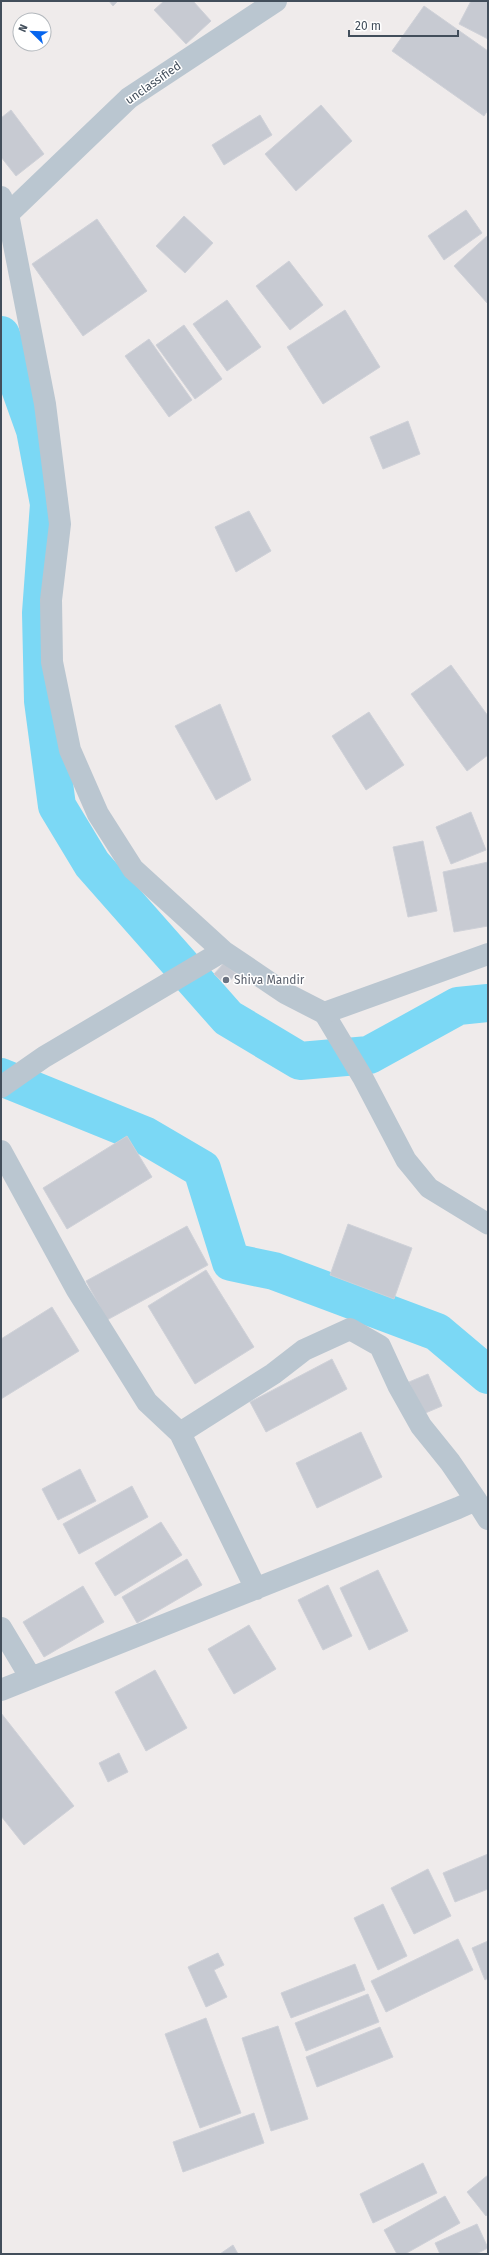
<svg xmlns="http://www.w3.org/2000/svg" width="489" height="2255" font-family="'Fira Sans',sans-serif">
	<style>
		.lines { fill: none; stroke-linecap: round; stroke-linejoin: round }
		.canal { stroke: #7bd8f5; stroke-width: 38 }
		.building { fill: #c7cad2; stroke: #cfd1d8 }
		.lane { stroke: #bac6d0; stroke-width: 21 }
		.street { stroke: #bac6d0; stroke-width: 22 }
		.worship-dot { fill: #6b7280; stroke: #fff; stroke-width: 1.5 }
		.labels { text-anchor: middle; stroke-width: 3; stroke-linejoin: round; paint-order: stroke }
		.street-label { font-size: 12px; fill: #424e5b; stroke: #fff }
		.worship-label { font-size: 12px; fill: #5b616d; stroke: #fff; text-anchor: start }
	</style>
	<rect width="100%" height="100%" fill="#efebeb"/>
	<g class="lines">
		<path class="canal" d="M1,335L35,430L49,504L41,613L43,701L57,806L92,864L228,1018L300,1061L369,1055L458,1006L488,1003
			M1,1077L144,1135L202,1169L231,1262L274,1271L437,1332L488,1375"/>
	</g>
	<path class="building" d="M109,1H118L113,6Z
		M164,1H193L211,21L186,44L154,10Z
		M471,1H488V39L459,24Z
		M424,6L488,51V110L484,116L392,51Z
		M321,105L352,141L296,191L265,154Z
		M11,110L44,154L16,176L1,157V118Z
		M260,115L272,135L224,165L212,145Z
		M466,210L482,233L444,260L428,236Z
		M184,216L213,243L185,273L156,246Z
		M97,219L147,291L83,336L32,264Z
		M487,236L488,237V304L454,266Z
		M289,261L323,305L290,330L256,286Z
		M227,300L261,347L227,371L193,324Z
		M345,310L380,367L323,404L287,347Z
		M184,325L222,379L195,399L156,345Z
		M149,339L192,400L169,417L125,356Z
		M408,421L420,454L383,469L370,437Z
		M249,511L271,551L236,572L215,527Z
		M451,665L488,716V755L467,771L411,694Z
		M220,704L251,780L216,800L175,726Z
		M369,712L404,765L366,790L332,736Z
		M471,812L486,850L451,864L436,827Z
		M423,841L437,911L408,917L393,847Z
		M488,862V926L454,932L443,872Z
		M224,963L236,974L226,985L214,974Z
		M127,1136L152,1177L67,1229L43,1188Z
		M348,1224L412,1248L394,1299L330,1275Z
		M187,1226L208,1265L107,1320L86,1281Z
		M206,1270L254,1347L195,1384L148,1306Z
		M52,1307L79,1351L1,1399V1339Z
		M332,1359L347,1389L266,1432L250,1402Z
		M428,1374L442,1406L423,1414L409,1382Z
		M361,1432L382,1477L317,1508L296,1463Z
		M80,1469L96,1501L58,1520L42,1489Z
		M132,1486L148,1517L79,1554L63,1524Z
		M161,1522L182,1555L115,1596L95,1563Z
		M187,1559L202,1585L137,1623L122,1597Z
		M378,1570L408,1631L369,1650L340,1588Z
		M328,1585L352,1636L323,1650L298,1600Z
		M83,1586L104,1622L44,1657L23,1622Z
		M249,1625L276,1669L234,1694L208,1649Z
		M155,1670L187,1728L146,1751L115,1692Z
		M1,1713L74,1806L24,1845L1,1816Z
		M119,1753L128,1772L108,1782L99,1763Z
		M488,1854V1889L455,1902L443,1873Z
		M428,1869L451,1916L414,1934L391,1888Z
		M383,1904L407,1956L378,1970L354,1918Z
		M458,1939L473,1970L386,2012L371,1981Z
		M488,1941V1978L485,1980L472,1948Z
		M218,1953L224,1965L214,1970L227,1997L206,2007L188,1967Z
		M355,1964L365,1990L291,2018L281,1993Z
		M368,1994L379,2022L306,2051L295,2023Z
		M206,2018L241,2113L200,2128L165,2034Z
		M278,2026L308,2119L271,2131L242,2038Z
		M380,2027L393,2057L317,2087L306,2057Z
		M254,2113L264,2143L183,2172L173,2142Z
		M423,2163L437,2193L373,2223L360,2194Z
		M488,2175V2214L486,2216L467,2192Z
		M445,2196L460,2223L405,2254H397L384,2230Z
		M477,2224L488,2248L476,2254H440L435,2243Z
		M233,2245L238,2254H220Z"/>
	<g class="lines">
		<path class="lane" d="M324,1013L363,1078L406,1160L429,1188L488,1224"/>
		<path class="street" d="M1,197L8,214L45,404L60,524L51,600L52,662L70,750L98,814L133,869L223,951
			M8,214L129,98L276,1
			M1,1087L44,1057L223,951L285,993L324,1013L488,954
			M1,1151L77,1290L147,1402L180,1433
			M476,1500L488,1519
			M1,1628L31,1678L458,1508L476,1500L450,1462L421,1426L398,1385L380,1346L350,1329L304,1350L273,1374L180,1433L256,1589
			M1,1690L31,1678"/>
	</g>
	<circle class="worship-dot" cx="226" cy="980" r="4"/>
	<g class="labels">
		<g class="street-label">
			<text transform="translate(153 83) rotate(-35)" y="4">unclassified</text>
		</g>
		<g class="worship-label">
			<text x="234" y="984">Shiva Mandir</text>
		</g>
	</g>
	<rect width="489" height="2255" fill="none" stroke="#424e5b" stroke-width="4"/>
	<g transform="translate(32 32) rotate(293)"><circle r="19" fill="#ffffff" stroke="#b3b8bd"/>
	<path d="M0-3L7 15L0 10L-7 15Z" fill="#0665ee"/>
	<text y="-6" font-size="11" font-weight="bold" text-anchor="middle" fill="#424e5b">N</text>
	</g>
	<path d="M349 30v6h109v-6" fill="none" stroke="#424e5b" stroke-width="2"/>
	<text x="355" y="30" font-size="12" fill="#424e5b" stroke="#ffffff" stroke-width="3" paint-order="stroke">20 m</text>
</svg>
